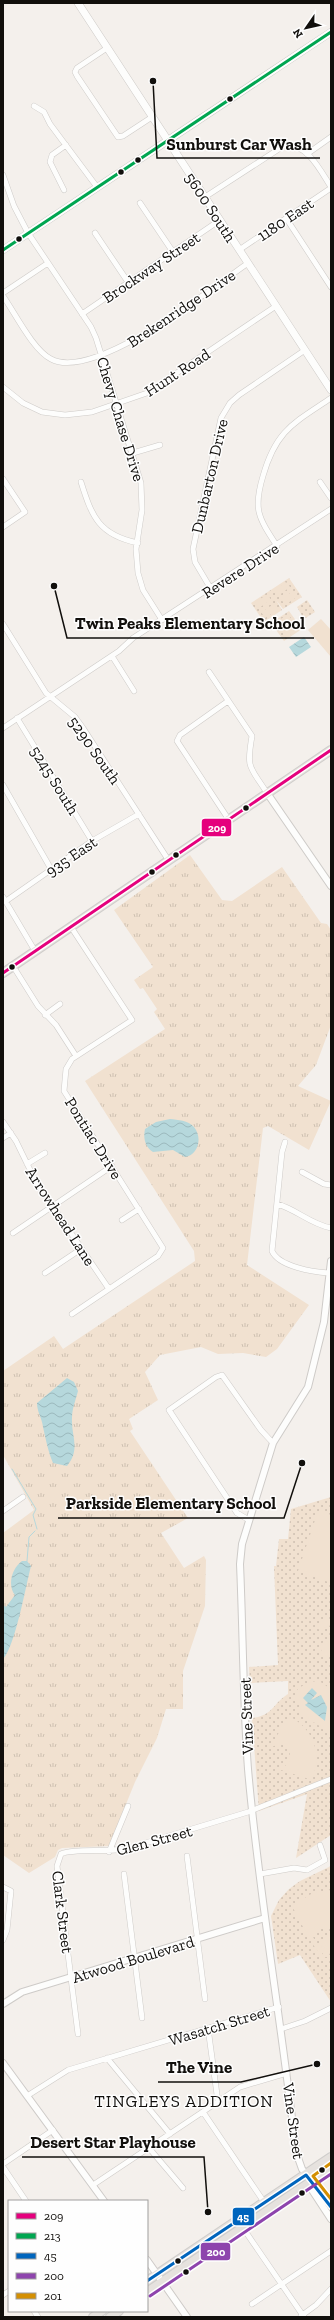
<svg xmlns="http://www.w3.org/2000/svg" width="334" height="2320" font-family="'Zilla Slab',serif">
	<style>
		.grass { fill: url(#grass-tufts) }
		.park { fill: url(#park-dots) }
		.pitch { fill: #f1e1d0 }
		.water { fill: url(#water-waves) }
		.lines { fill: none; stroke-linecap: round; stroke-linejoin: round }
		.stream { stroke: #b6d8dc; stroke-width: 1 }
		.minor-casing { stroke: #cecbc8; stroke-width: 6 }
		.tertiary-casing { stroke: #cecbc8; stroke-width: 8 }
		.secondary-casing { stroke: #cecbc8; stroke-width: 8 }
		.primary-casing { stroke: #d0cecc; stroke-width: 10 }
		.minor { stroke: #fdfdfc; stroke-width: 5 }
		.tertiary { stroke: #fdfdfc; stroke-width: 6 }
		.secondary { stroke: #fdfdfc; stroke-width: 7 }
		.primary { stroke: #e6e2de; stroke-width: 8 }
		.bus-1-casing { stroke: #fefefe; stroke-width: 6 }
		.bus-2-casing { stroke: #fefefe; stroke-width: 6 }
		.bus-3-casing { stroke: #fefefe; stroke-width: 6 }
		.bus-4-casing { stroke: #fefefe; stroke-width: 6 }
		.bus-5-casing { stroke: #fefefe; stroke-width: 6 }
		.bus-1 { stroke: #e5007d; stroke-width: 3 }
		.bus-2 { stroke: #00a651; stroke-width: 3 }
		.bus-3 { stroke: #0065bd; stroke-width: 3 }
		.bus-4 { stroke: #8e44ad; stroke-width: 3 }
		.bus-5 { stroke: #d48f02; stroke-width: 3 }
		.bus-dot { fill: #110f0c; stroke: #fefefe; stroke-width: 1.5 }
		.labels { text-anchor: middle; stroke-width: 3; stroke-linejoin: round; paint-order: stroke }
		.street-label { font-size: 16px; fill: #110f0c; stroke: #fefefe }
		.neighbourhood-label { font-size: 17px; letter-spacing: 1px; fill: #110f0c; stroke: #fefefe }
		.leader { fill: none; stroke: #110f0c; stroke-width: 1.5 }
		.callout-dot { fill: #110f0c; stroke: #fefefe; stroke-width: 1.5 }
		.callout-label { font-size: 17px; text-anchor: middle; font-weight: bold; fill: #110f0c; stroke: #fefefe; stroke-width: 3; stroke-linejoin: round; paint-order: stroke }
		.line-badge { stroke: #fefefe; stroke-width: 1.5 }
		.badge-label { font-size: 11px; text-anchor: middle; font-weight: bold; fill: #fff }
	</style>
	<defs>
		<pattern id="grass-tufts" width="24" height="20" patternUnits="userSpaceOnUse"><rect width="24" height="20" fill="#f1e1d0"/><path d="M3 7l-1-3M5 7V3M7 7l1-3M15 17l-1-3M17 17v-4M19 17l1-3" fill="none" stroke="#cec0b1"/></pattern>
		<pattern id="park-dots" width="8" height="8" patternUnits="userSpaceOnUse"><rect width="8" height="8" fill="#f1e1d0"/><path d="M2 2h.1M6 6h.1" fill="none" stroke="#cec0b1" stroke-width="1.8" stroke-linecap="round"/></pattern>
		<pattern id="water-waves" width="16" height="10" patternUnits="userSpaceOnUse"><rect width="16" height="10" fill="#b6d8dc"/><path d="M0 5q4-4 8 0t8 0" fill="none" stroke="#9bb8bc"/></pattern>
	</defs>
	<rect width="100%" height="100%" fill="#f4f0ec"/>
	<path class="grass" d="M190,855L222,900L232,901L282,867L321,923L327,924L331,930V1025L316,1065L298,1086L331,1101L309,1150L268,1126L263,1128L247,1265L309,1305L277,1349L266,1357L243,1353L218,1354L201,1347L160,1355L145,1372L158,1400L129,1419L133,1429L130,1431L188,1518L161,1533L184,1568L204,1556L206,1560L205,1606L183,1671V1709H166L157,1738L135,1782L109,1846L62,1848L58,1850L55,1857L29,1873L3,1855V1533L34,1510L3,1455V1371L54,1336L63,1349L195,1261L194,1251L85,1081L165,1029L154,1012L157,1009L143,988L140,989L134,980L153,967L114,910Z"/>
	<path class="park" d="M289,578L302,597L283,609L276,600L282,610L264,622L251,603Z
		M307,600L315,612L304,619L297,607Z
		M289,611L302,629L284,641L271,623Z
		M331,1497V1835L296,1858L307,1794L259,1811L252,1718C273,1716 273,1703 288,1694V1681L250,1683L249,1667L278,1665L274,1566H276L279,1539H288L291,1509Z
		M331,1866V2002L300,1955L278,1964L271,1916L279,1900L289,1889L300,1881Z"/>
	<path class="pitch" d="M286,582L290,587L278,596L274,590Z
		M293,591L297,597L285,605L281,599Z
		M268,594L271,600L259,608L255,602Z
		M274,604L278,610L265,618L261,612Z
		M288,614L292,620L279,629L275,623Z
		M321,619L331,630V657L308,630Z
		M294,624L298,630L286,638L282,632Z
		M318,1511L331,1515V1583L298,1571Z
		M328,1618L331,1625L319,1630L317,1624Z
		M331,1640V1656L324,1658L319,1644Z
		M319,1681L331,1689V1730L328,1734L316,1723L310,1722L308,1717L301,1713L299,1703L295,1699L297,1694L295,1692C302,1685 309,1681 319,1681Z
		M289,1716C315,1730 322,1754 312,1780L278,1769L283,1768L289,1762L290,1752L282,1744L270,1747Z
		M331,1890V1927L321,1929L313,1937L325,1958H328L331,1954V1959L328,1961C318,1959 298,1917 292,1906L311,1894Z
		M330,1934L331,1953L329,1954H326L319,1944Z"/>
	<path class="water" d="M304,637L311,647L296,657L289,647Z
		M170,1119C178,1120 188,1120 194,1127C203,1138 198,1155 185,1157L173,1150L153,1152C145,1147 143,1138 145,1129L156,1122Z
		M67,1378L74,1382L78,1391C76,1399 72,1409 72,1418C71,1436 81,1449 67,1466L53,1463C48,1451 46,1440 43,1427C42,1418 37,1412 37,1403Z
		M22,1561H27L31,1566C26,1585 15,1647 3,1659V1605L6,1607L15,1595C7,1585 12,1568 22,1561Z
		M312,1688L317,1693L311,1700L321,1695L327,1707L325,1721L305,1705L308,1703L303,1698Z"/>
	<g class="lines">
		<path class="stream" d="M12,1469L36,1509L33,1515L37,1529
			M27,1561L29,1537L35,1531"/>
		<defs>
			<path id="minor" d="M107,48L77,68L75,72L77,76L118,137L123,136L152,117
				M34,106L44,112L50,124L97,187
				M307,154L331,137
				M3,175L14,206L28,233L91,327L96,338L141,483L142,510L136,549L138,573L143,590L162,620
				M64,190L50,162L52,155L66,145
				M205,197L285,145C308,144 320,170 331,187
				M140,203L173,252
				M286,218L331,287
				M95,233L128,282
				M239,250L331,188
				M3,293L48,263
				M3,296C15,313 33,350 51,359C94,382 211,289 248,263
				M82,314L220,220
				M3,387L23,403L42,412L65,415L92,412L147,393L276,306
				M133,453L160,445
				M3,479L25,512L3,527
				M81,482C92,517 99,535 138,543
				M320,482L331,498
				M277,546C258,517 253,509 263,476C276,430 294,423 331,398
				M211,589L195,562L193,549L221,418L230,403L239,395L305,350
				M3,624L46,693L75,717L83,728L169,861
				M112,656L134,691
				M209,672L252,736C246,770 250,766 267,793
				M228,701L180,735L177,741L229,820
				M17,718L92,841
				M3,728L119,651L133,638L331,509
				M3,785L51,869
				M3,897L35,951
				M6,901L92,841L139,814
				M71,927L132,1020L72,1059L66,1069L64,1091L163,1248L158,1256L72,1314
				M13,966L38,1006L56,1025L76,1056
				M45,1015L60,1004
				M3,1122L16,1141L35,1180L109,1289
				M3,1138L11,1133
				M285,1142L282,1152L272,1251C279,1267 314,1272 329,1273
				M27,1164L45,1153
				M302,1172L324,1184L331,1185
				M277,1204C296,1209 310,1224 331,1228
				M122,1220L139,1209
				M13,1233L112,1166
				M45,1273L81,1249
				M3,1511L23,1497
				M249,1520L237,1513L169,1410L216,1377L222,1375L261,1430L273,1443
				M109,1852L128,1806
				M187,1856L205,1999
				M124,1874L142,2018
				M260,1874L294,1868L307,1870L325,1860L320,1845
				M3,1887L11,1891L7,1930L3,1940
				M208,2028L218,2102
				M281,2029L305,2021L331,2008
				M78,2034L57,1866L61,1854C72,1848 111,1853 129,1848L248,1812L331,1779
				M107,2058L170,2134
				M27,2096L68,2070L279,2007
				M203,2112L264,2202
				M149,2148L183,2188
				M3,2164L53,2130
				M3,2167L26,2201
				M93,2185L240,2087L287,2073
				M241,2225L304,2317
				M3,2295L9,2291
				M252,2304L331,2251
				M34,2311L38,2317
				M301,2316L316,2305L331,2289"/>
			<path id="tertiary" d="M267,793L331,886
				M331,1261L324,1322L308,1387L273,1443L242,1544L240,1564C243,1632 243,1701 248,1769C259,1897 282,2024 296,2152L302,2169L331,2207
				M3,2004L22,1992L265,1918
				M3,2063L104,2201
				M311,2182L312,2190L331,2219
				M147,2260L187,2317"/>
			<path id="secondary" d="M78,3L331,390
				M3,250L331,32"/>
			<path id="primary" d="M3,973L331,750
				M147,2281L331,2157
				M147,2292L331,2168
				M93,2317L102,2311
				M110,2317L119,2311"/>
		</defs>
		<use href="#minor" class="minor-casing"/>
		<use href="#tertiary" class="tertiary-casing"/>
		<use href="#secondary" class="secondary-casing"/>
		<use href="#primary" class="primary-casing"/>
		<use href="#minor" class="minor"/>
		<use href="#tertiary" class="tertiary"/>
		<use href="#secondary" class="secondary"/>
		<use href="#primary" class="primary"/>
		<defs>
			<path id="bus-1" d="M3,973L331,750"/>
			<path id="bus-2" d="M3,250L331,32"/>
			<path id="bus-3" d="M147,2281L306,2175L331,2207"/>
			<path id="bus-4" d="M150,2296L331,2174"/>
			<path id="bus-5" d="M331,2163L313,2176L331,2199"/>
		</defs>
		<use href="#bus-1" class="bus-1-casing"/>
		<use href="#bus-2" class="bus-2-casing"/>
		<use href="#bus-3" class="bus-3-casing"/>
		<use href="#bus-4" class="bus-4-casing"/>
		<use href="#bus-5" class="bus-5-casing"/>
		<use href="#bus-1" class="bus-1"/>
		<use href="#bus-2" class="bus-2"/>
		<use href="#bus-3" class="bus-3"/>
		<use href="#bus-4" class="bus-4"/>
		<use href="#bus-5" class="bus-5"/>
	</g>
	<g class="bus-dot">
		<circle cx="230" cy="99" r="3.5"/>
		<circle cx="138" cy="160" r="3.5"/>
		<circle cx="121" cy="172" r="3.5"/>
		<circle cx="19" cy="239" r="3.5"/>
		<circle cx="246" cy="808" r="3.5"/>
		<circle cx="176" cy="855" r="3.5"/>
		<circle cx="152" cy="872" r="3.5"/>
		<circle cx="12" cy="967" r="3.5"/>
		<circle cx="322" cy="2170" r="3.5"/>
		<circle cx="302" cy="2193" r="3.5"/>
		<circle cx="178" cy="2261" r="3.5"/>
		<circle cx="186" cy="2272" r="3.5"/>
	</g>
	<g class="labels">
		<g class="street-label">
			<text transform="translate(211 207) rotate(57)" y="6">5600 South</text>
			<text transform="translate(285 219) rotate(-34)" y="6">1180 East</text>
			<text transform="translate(151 267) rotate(-34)" y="6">Brockway Street</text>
			<text transform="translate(181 308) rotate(-34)" y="6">Brekenridge Drive</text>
			<text transform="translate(177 372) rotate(-33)" y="6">Hunt Road</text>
			<text transform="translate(121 419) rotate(73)" y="6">Chevy Chase Drive</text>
			<text transform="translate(209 476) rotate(-77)" y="6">Dunbarton Drive</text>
			<text transform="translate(240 570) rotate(-33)" y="6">Revere Drive</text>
			<text transform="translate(95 750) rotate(55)" y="6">5290 South</text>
			<text transform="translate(55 780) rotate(58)" y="6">5245 South</text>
			<text transform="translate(71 856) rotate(-34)" y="6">935 East</text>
			<text transform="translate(94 1138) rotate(58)" y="6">Pontiac Drive</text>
			<text transform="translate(61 1216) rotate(57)" y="6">Arrowhead Lane</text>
			<text transform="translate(246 1716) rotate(-92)" y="6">Vine Street</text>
			<text transform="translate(154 1840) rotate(-15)" y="6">Glen Street</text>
			<text transform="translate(63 1912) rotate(83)" y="6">Clark Street</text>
			<text transform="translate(133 1959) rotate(-17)" y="6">Atwood Boulevard</text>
			<text transform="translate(219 2025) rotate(-17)" y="6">Wasatch Street</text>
			<text transform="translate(294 2121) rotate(82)" y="6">Vine Street</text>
		</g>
		<g class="neighbourhood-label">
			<text x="184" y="2107">TINGLEYS ADDITION</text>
		</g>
	</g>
	<path class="leader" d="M153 81L157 158H320M54 586L67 638H314M302 1463L284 1518H58M317 2064L241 2082H158M208 2212L204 2157H22"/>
	<g class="callout-dot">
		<circle cx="153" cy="81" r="4"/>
		<circle cx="54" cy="586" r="4"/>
		<circle cx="302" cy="1463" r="4"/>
		<circle cx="317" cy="2064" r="4"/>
		<circle cx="208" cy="2212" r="4"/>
	</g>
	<g class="callout-label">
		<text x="239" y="150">Sunburst Car Wash</text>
		<text x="190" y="629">Twin Peaks Elementary School</text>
		<text x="171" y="1509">Parkside Elementary School</text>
		<text x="199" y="2073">The Vine</text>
		<text x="113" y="2148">Desert Star Playhouse</text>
	</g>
	<g class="line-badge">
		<rect x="201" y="818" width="31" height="19" rx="4" fill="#e5007d"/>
		<rect x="232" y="2207" width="23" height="19" rx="4" fill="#0065bd"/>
		<rect x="200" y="2242" width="31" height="19" rx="4" fill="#8e44ad"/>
	</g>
	<g class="badge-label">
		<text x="217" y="832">209</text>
		<text x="243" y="2221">45</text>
		<text x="216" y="2256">200</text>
	</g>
	<rect width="334" height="2320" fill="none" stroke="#110f0c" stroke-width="8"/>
	<rect x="8" y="2200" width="140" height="112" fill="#fefefe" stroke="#9f9e9d"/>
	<rect x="16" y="2213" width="20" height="6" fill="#e5007d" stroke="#9f9e9d"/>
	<text x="44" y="2220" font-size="12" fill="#110f0c">209</text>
	<rect x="16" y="2233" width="20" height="6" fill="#00a651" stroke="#9f9e9d"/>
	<text x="44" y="2240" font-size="12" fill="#110f0c">213</text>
	<rect x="16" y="2253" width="20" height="6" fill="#0065bd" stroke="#9f9e9d"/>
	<text x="44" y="2260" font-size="12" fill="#110f0c">45</text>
	<rect x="16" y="2273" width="20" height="6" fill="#8e44ad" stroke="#9f9e9d"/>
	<text x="44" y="2280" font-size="12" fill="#110f0c">200</text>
	<rect x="16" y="2293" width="20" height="6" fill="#d48f02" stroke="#9f9e9d"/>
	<text x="44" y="2300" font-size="12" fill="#110f0c">201</text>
	<g transform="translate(306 28) rotate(236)" stroke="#fefefe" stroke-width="3" paint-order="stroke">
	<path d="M0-3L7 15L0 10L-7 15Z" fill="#110f0c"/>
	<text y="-6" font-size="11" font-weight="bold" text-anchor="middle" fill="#110f0c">N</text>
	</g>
</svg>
